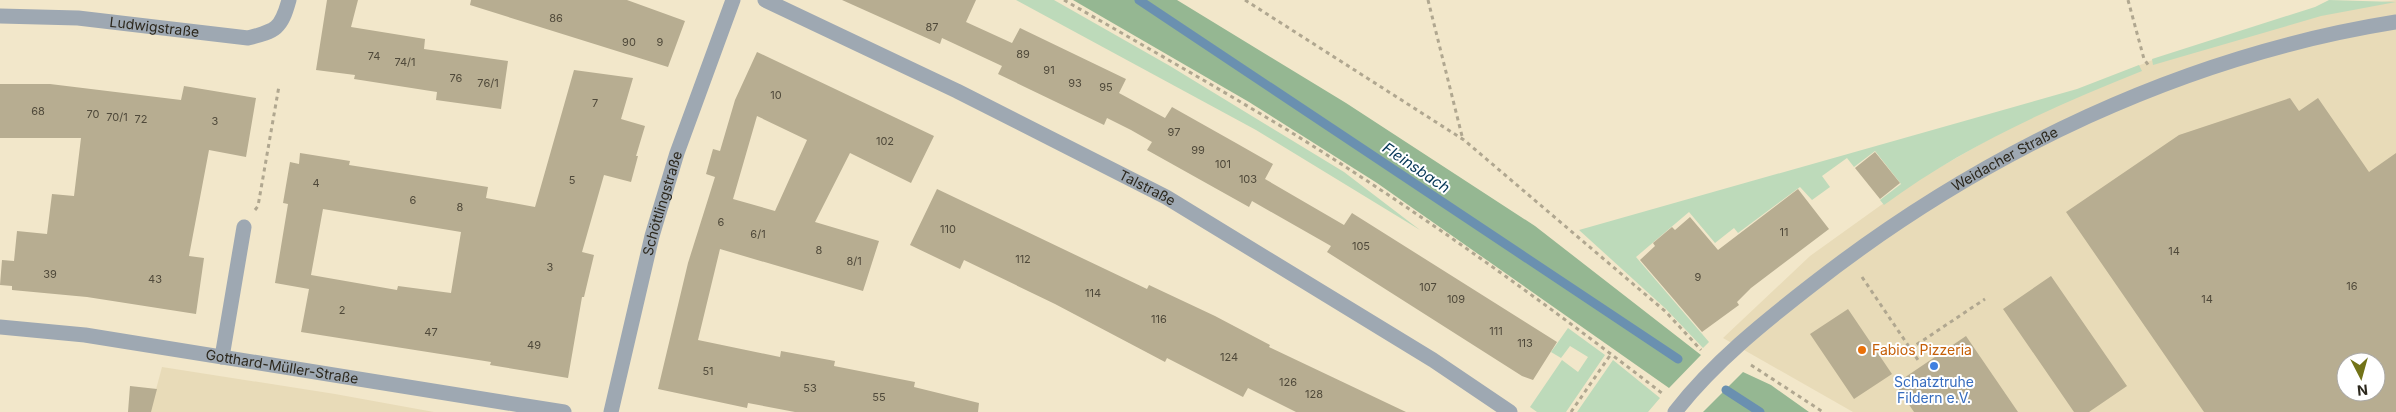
<svg xmlns="http://www.w3.org/2000/svg" width="2396" height="412" font-family="Inter,sans-serif">
	<style>
		.built { fill: #e8dbb8; fill-rule: evenodd }
		.green { fill: #bddaba }
		.forest { fill: #95b792 }
		.lines { fill: none; stroke-linecap: round; stroke-linejoin: round }
		.stream { stroke: #6a90b0; stroke-width: 9 }
		.building { fill: #b7ad91; fill-rule: evenodd }
		.path { stroke: #b0a790; stroke-width: 3; stroke-dasharray: 4 4; stroke-linecap: butt }
		.street { stroke: #9ea8b2; stroke-width: 15 }
		.food-dot { fill: #e8710a; stroke: #fff; stroke-width: 2 }
		.shop-dot { fill: #3f7fe0; stroke: #fff; stroke-width: 2 }
		.labels { text-anchor: middle; stroke-width: 4; stroke-linejoin: round; paint-order: stroke }
		.number-label { font-size: 11px; fill: #4f493a }
		.street-label { font-size: 14px; fill: #2c281d; stroke: #fff }
		.food-label { font-size: 14px; fill: #c56008; stroke: #fff; text-anchor: start }
		.shop-label { font-size: 14px; fill: #366cbe; stroke: #fff }
		.water-label { font-size: 15px; font-style: italic; fill: #043556; stroke: #fff }
	</style>
	<rect width="100%" height="100%" fill="#f2e7ca"/>
	<path class="built" d="M2396,0V412H1853L1723,338L1810,256L1909,185L2068,94L2155,59L2317,11ZM2346,362H2376V392H2346Z
		M162,367L335,394L434,412H150Z"/>
	<path class="green" d="M1016,0H1054L1170,66L1344,172L1420,230L1256,130Z
		M2329,0L2396,2L2321,16L2153,65L2152,59L2315,7Z
		M2139,65L2142,71C2052,107 1962,147 1884,205L1880,200L1901,184L1875,151L1854,167L1847,158L1822,176L1830,187L1812,200L1800,187L1738,233L1734,228L1715,243L1689,212L1636,257L1709,342L1703,348L1666,309L1579,230L2077,89Z
		M1568,328L1605,355L1566,412H1537L1530,407L1562,360L1578,372L1588,357L1570,346L1561,358L1551,352Z
		M1613,360L1660,398L1648,412H1577Z"/>
	<path class="forest" d="M1073,0H1177L1346,103L1535,226L1701,355L1669,388L1377,183L1249,102Z
		M1743,372L1771,385L1809,412H1703Z"/>
	<g class="lines">
		<path class="stream" d="M1139,0L1678,359
			M1726,390L1760,412"/>
	</g>
	<path class="building" d="M327,0H358L351,27L425,39L424,49L508,61L501,109L436,100L437,92L354,79L355,75L316,70Z
		M471,0H627L685,21L668,67L470,5Z
		M842,0H976L966,22L1012,43L1020,28L1126,79L1119,93L1165,118L1172,107L1236,143L1273,164L1265,179L1344,225L1352,213L1557,342L1533,380L1522,376L1327,252L1331,246L1252,201L1249,207L1147,150L1152,142L1131,130L1107,118L1104,125L998,74L1002,66L942,38L940,44Z
		M757,52L934,136L911,183L850,153L815,222L879,241L863,291L720,249L698,340L780,357L781,351L835,361L834,366L915,382L914,387L979,403L978,412H795L748,403L747,408L658,389L688,263L715,177L706,174L713,149L720,151L735,100ZM757,116L807,140L775,211L733,199Z
		M574,70L633,78L621,119L645,126L636,156H638L631,182L604,175L582,252L594,255L584,297H582L568,378L490,365L491,362L301,332L309,289L275,283L288,204L283,203L290,162L299,164L300,153L350,161L349,165L488,187L486,198L535,207ZM323,209L461,232L451,293L398,286L397,290L311,275Z
		M0,84H50L181,100L184,86L256,98L246,157L209,150L189,256L204,258L196,314L87,297L12,290V286L0,285L2,260L14,261L17,231L47,234L52,194L74,196L81,138H0Z
		M2290,98L2299,111L2318,98L2369,172L2396,153V412H2204L2066,212L2179,135ZM2346,362H2376V392H2346Z
		M1875,152L1900,183L1880,199L1855,168Z
		M937,189L1147,289L1149,285L1215,316L1270,345L1269,347L1406,412H1296L1248,388L1243,397L1167,358L1165,362L1055,304L964,260L960,269L910,245Z
		M1798,189L1829,229L1751,288L1737,302L1739,305L1702,332L1640,260L1655,246L1653,243L1672,227L1675,230L1690,217L1718,250Z
		M2051,276L2127,386L2089,412H2074L2003,309Z
		M1848,309L1892,374L1854,399L1810,334Z
		M1966,336L2018,412H1914L1895,384Z
		M130,386L157,389L151,412H128Z"/>
	<g class="lines">
		<path class="path" d="M1064,0C1139,43 1215,86 1289,131C1418,211 1543,301 1663,394
			M1245,0L1464,140L1666,312L1701,350
			M1428,0L1463,140
			M2128,0L2144,59L2149,66
			M255,210L258,206L279,86
			M1862,277L1920,363
			M1910,349L1985,299
			M1751,365L1823,412
			M1571,412L1611,354"/>
		<g class="street">
			<path id="s1" d="M765,0L957,91L1166,197L1433,360L1510,412"/>
			<path id="s2" d="M0,16L78,18L248,38C276,31 281,29 289,0"/>
			<path id="s3" d="M0,327L85,335L564,412"/>
			<path d="M222,357L244,227"/>
			<path id="s4" d="M611,412L652,236L677,153L733,0"/>
			<path id="s5" d="M1675,412C1713,363 1764,322 1813,284C1982,152 2183,56 2396,22"/>
		</g>
	</g>
	<circle class="food-dot" cx="1862" cy="350" r="5"/>
	<circle class="shop-dot" cx="1934" cy="366" r="5"/>
	<g class="labels">
		<g class="number-label">
			<text x="556" y="22">86</text>
			<text x="932" y="31">87</text>
			<text x="629" y="46">90</text>
			<text x="660" y="46">9</text>
			<text x="1023" y="58">89</text>
			<text x="374" y="60">74</text>
			<text x="405" y="66">74/1</text>
			<text x="1049" y="74">91</text>
			<text x="456" y="82">76</text>
			<text x="488" y="87">76/1</text>
			<text x="1075" y="87">93</text>
			<text x="1106" y="91">95</text>
			<text x="776" y="99">10</text>
			<text x="595" y="107">7</text>
			<text x="38" y="115">68</text>
			<text x="93" y="118">70</text>
			<text x="117" y="121">70/1</text>
			<text x="141" y="123">72</text>
			<text x="215" y="125">3</text>
			<text x="1174" y="136">97</text>
			<text x="885" y="145">102</text>
			<text x="1198" y="154">99</text>
			<text x="1223" y="168">101</text>
			<text x="1248" y="183">103</text>
			<text x="572" y="184">5</text>
			<text x="316" y="187">4</text>
			<text x="413" y="204">6</text>
			<text x="460" y="211">8</text>
			<text x="721" y="226">6</text>
			<text x="948" y="233">110</text>
			<text x="1784" y="236">11</text>
			<text x="758" y="238">6/1</text>
			<text x="1361" y="250">105</text>
			<text x="819" y="254">8</text>
			<text x="2174" y="255">14</text>
			<text x="1023" y="263">112</text>
			<text x="854" y="265">8/1</text>
			<text x="550" y="271">3</text>
			<text x="50" y="278">39</text>
			<text x="1698" y="281">9</text>
			<text x="155" y="283">43</text>
			<text x="2352" y="290">16</text>
			<text x="1428" y="291">107</text>
			<text x="1093" y="297">114</text>
			<text x="1456" y="303">109</text>
			<text x="2207" y="303">14</text>
			<text x="342" y="314">2</text>
			<text x="1159" y="323">116</text>
			<text x="1496" y="335">111</text>
			<text x="431" y="336">47</text>
			<text x="1525" y="347">113</text>
			<text x="534" y="349">49</text>
			<text x="1229" y="361">124</text>
			<text x="708" y="375">51</text>
			<text x="1288" y="386">126</text>
			<text x="810" y="392">53</text>
			<text x="1314" y="398">128</text>
			<text x="879" y="401">55</text>
		</g>
		<g class="street-label">
			<text dy="5" stroke="none"><textPath href="#s2" startOffset="155">Ludwigstraße</textPath></text>
			<text dy="5" stroke="none"><textPath href="#s5" startOffset="418">Weidacher Straße</textPath></text>
			<text dy="5" stroke="none"><textPath href="#s1" startOffset="426">Talstraße</textPath></text>
			<text dy="5" stroke="none"><textPath href="#s4" startOffset="215">Schöttlingstraße</textPath></text>
			<text dy="5" stroke="none"><textPath href="#s3" startOffset="285">Gotthard-Müller-Straße</textPath></text>
		</g>
		<g class="food-label">
			<text x="1872" y="355">Fabios Pizzeria</text>
		</g>
		<g class="shop-label">
			<text x="1934" y="387">Schatztruhe<tspan x="1934" dy="16">Fildern e.V.</tspan></text>
		</g>
		<g class="water-label">
			<text transform="translate(1416 168) rotate(34)" y="5">Fleinsbach</text>
		</g>
	</g>
	<g transform="translate(2361 377) rotate(174)"><circle r="24" fill="#ffffff" stroke="#aba9a5"/>
	<path d="M0-4L9 19L0 12L-9 19Z" fill="#727318"/>
	<text y="-8" font-size="14" font-weight="bold" text-anchor="middle" fill="#2c281d">N</text>
	</g>
</svg>
